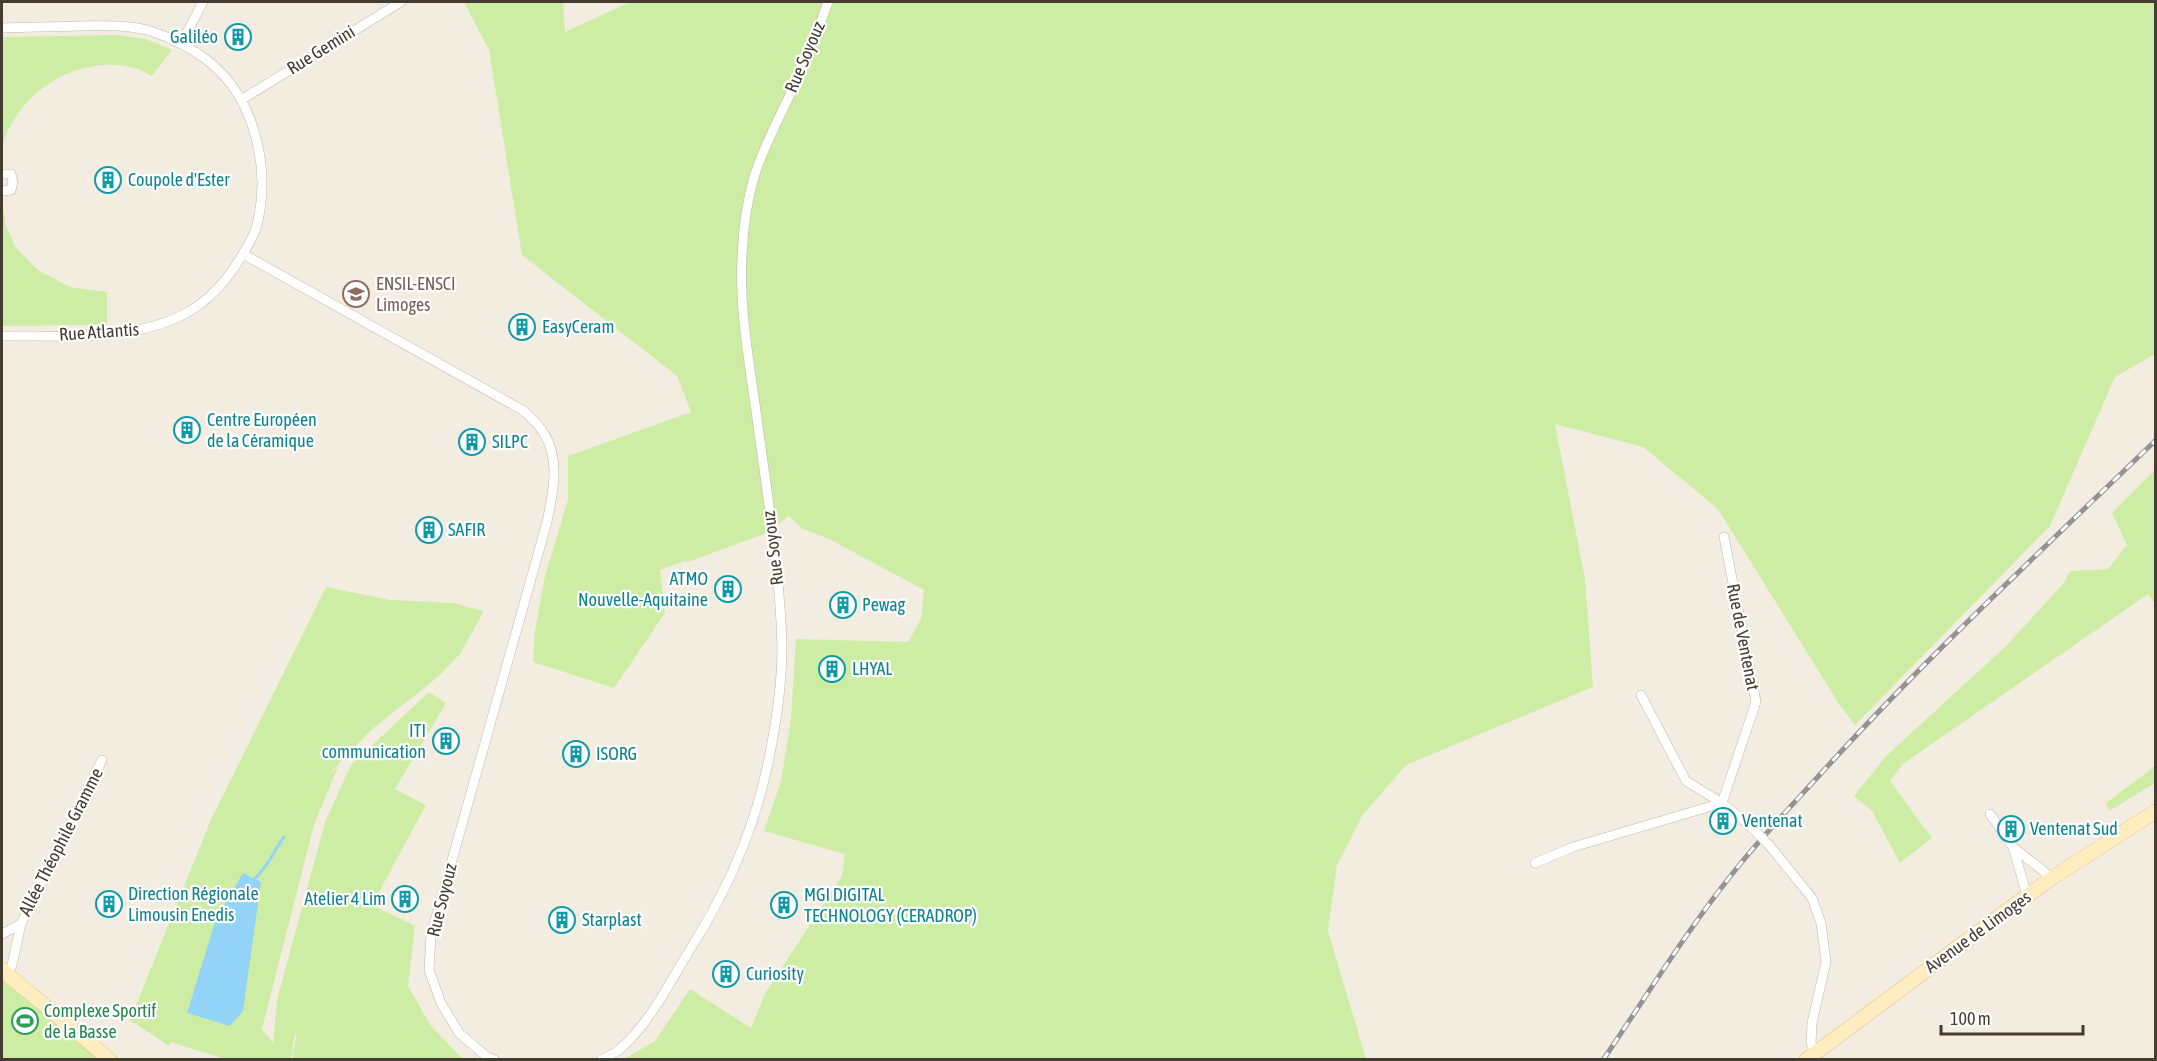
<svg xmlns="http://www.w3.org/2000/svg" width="2157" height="1061" font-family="'Asap Condensed',sans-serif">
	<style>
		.green { fill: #ceeda4 }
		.water { fill: #94d3f8 }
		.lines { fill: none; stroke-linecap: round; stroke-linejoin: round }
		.stream { stroke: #94d3f8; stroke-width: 3 }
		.street-casing { stroke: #c1b7a6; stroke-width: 10 }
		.secondary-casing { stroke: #dbc48c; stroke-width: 15 }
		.street { stroke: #fff; stroke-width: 9 }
		.secondary { stroke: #ffedbf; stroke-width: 14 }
		.rail-casing { stroke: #939393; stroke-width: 5 }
		.rail { stroke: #fff; stroke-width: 3; stroke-dasharray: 9; stroke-linecap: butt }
		.street-bridge-casing { stroke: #c1b7a6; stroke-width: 10; stroke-linecap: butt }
		.street-bridge { stroke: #fff; stroke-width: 9 }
		.labels { text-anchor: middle; stroke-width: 4.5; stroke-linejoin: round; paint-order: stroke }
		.culture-label { font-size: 18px; fill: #0d838f; stroke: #fff; text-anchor: start }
		.street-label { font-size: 18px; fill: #443c31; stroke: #fff }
		.education-label { font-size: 18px; fill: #785e54; stroke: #fff; text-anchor: start }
		.leisure-label { font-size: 18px; fill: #27864d; stroke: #fff; text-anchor: start }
	</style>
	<rect width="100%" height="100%" fill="#f3ede1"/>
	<path class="green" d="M464,2H563L565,32L630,2H2155V354L2115,377L2050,526L1855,725L1839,704L1718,509L1643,447L1555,424L1585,579L1593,687L1406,765L1362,816L1337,865L1328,931L1366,1059H624L655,1041L690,989L751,1028L766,992L842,876L845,854L764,831L781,781L791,719L796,639L908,642L921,619L924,590L829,539L803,529L789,516L764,534L688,562L685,561L660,570L665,613L614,688L533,662L535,630L545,576L568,500V456L691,412L677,376L522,255L489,50Z
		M117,35L146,39L172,50L152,76C145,73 138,68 131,67C75,55 15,94 2,149V37Z
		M2,202L6,226L16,248L38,270L70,287L107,292V325L2,326Z
		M2155,470V604L2148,594L1903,764L1890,781L1932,838L1900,863L1872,811L1854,796L1886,756L2006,646L2063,584L2070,571L2108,569L2127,545L2112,513Z
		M326,587L391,600L453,603L484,611L460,654L438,677L371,730L329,774L338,767L314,825L262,1029L273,1043L277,1000L325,822L351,765L429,692L446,703L395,789L426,805L372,905L415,926L408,986L431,1026L463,1059H292L297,1031L294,1038L291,1059H224L171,1042L169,1046L130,1020L210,822Z
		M2155,766V783L2109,811L2106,803Z
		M2,980L91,1052L99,1059H2Z"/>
	<path class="water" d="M243,873L261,882L243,1011L230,1026L187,1013L216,919Z"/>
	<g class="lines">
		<path class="stream" d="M252,881C266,870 273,852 284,837"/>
		<defs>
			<path id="street" d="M2,28C27,27 53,27 79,26C103,26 127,24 151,31C171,38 190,47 207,60C255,97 271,168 257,225C254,237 247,247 241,257C228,279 211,299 188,312C132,343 64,335 2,336
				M181,44L203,2
				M241,100L401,2
				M2,174H11L13,182L11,190L2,191
				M243,254L524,411C530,417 538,424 543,432C561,459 553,493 547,522L431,935L429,970L441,1003L459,1033L486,1056L495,1060
				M1724,537L1756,702L1722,803L1750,826
				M1641,695L1686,781L1722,803
				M1990,814L2013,847L2052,878
				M1769,845L1812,898L1821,923L1826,962L1812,1023L1811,1043L1815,1052
				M2013,847L2027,896
				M1535,863L1573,847L1722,803
				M21,924L102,760
				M2,934L21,924L12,965L7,975
				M601,1060C608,1056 616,1053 621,1048C649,1024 670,982 689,951C734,881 761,813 774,731C779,703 782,675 782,646C780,573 768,499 758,426C751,371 739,314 742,257C743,230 747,200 755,174C765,143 781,115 794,86C807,58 818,30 828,2"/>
			<path id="secondary" d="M2,970L110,1060
				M1806,1060L1998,917L2052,878L2156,811"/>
		</defs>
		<use href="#street" class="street-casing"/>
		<use href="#secondary" class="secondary-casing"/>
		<use href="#street" class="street"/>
		<use href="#secondary" class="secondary"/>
		<defs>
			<path id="rail" d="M1603,1060C1648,994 1690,925 1741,863C1767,831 1797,800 1825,769C1930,654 2044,548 2156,440"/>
		</defs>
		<use href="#rail" class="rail-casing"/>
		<use href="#rail" class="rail"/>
		<defs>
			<path id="street-bridge" d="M1750,826L1769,845"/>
		</defs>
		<use href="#street-bridge" class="street-bridge-casing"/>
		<use href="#street-bridge" class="street-bridge"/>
	</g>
	<defs>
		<symbol id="building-ring" viewBox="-11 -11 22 22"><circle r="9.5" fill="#fff" stroke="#0f9aa8" stroke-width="1.5"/><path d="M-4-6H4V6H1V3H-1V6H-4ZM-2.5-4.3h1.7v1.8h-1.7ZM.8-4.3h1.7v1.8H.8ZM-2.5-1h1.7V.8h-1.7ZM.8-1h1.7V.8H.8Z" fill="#0f9aa8"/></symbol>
		<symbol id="university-ring" viewBox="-11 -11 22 22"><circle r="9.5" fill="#fff" stroke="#8d6e63" stroke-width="1.5"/><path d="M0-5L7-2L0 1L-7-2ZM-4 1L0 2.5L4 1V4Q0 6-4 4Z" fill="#8d6e63"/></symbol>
		<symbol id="stadium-ring" viewBox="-11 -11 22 22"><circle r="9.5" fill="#fff" stroke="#2e9e5b" stroke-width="1.5"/><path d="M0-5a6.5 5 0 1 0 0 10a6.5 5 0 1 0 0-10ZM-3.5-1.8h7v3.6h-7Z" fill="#2e9e5b"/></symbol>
	</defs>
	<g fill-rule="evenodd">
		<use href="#building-ring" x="223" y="22" width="30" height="30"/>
		<use href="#building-ring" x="93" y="165" width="30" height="30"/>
		<use href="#university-ring" x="341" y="279" width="30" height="30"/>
		<use href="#building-ring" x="507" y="312" width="30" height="30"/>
		<use href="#building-ring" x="172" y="415" width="30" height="30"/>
		<use href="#building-ring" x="457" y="427" width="30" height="30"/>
		<use href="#building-ring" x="414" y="515" width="30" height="30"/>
		<use href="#building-ring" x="713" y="574" width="30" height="30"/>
		<use href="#building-ring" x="828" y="590" width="30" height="30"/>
		<use href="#building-ring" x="817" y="654" width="30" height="30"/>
		<use href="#building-ring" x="431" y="726" width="30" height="30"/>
		<use href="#building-ring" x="561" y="739" width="30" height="30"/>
		<use href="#building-ring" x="1708" y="806" width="30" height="30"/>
		<use href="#building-ring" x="1996" y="814" width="30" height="30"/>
		<use href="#building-ring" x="390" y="884" width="30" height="30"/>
		<use href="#building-ring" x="94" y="889" width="30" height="30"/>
		<use href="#building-ring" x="769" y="890" width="30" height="30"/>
		<use href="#building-ring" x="547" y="905" width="30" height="30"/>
		<use href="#building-ring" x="711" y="959" width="30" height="30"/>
		<use href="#stadium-ring" x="10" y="1006" width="30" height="30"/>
	</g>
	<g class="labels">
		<g class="culture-label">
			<text x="218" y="43" text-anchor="end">Galiléo</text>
			<text x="128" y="186">Coupole d'Ester</text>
			<text x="542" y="333">EasyCeram</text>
			<text x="207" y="426">Centre Européen<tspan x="207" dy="21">de la Céramique</tspan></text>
			<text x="492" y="448">SILPC</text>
			<text x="448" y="536">SAFIR</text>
			<text x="708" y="585" text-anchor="end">ATMO<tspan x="708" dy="21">Nouvelle-Aquitaine</tspan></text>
			<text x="862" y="611">Pewag</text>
			<text x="852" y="675">LHYAL</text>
			<text x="426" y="737" text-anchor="end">ITI<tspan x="426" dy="21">communication</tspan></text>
			<text x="596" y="760">ISORG</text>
			<text x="1742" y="827">Ventenat</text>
			<text x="2030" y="835">Ventenat Sud</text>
			<text x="128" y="900">Direction Régionale<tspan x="128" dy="21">Limousin Enedis</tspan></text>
			<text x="804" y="901">MGI DIGITAL<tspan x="804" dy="21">TECHNOLOGY (CERADROP)</tspan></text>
			<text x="386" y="905" text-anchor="end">Atelier 4 Lim</text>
			<text x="582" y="926">Starplast</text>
			<text x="746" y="980">Curiosity</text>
		</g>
		<g class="street-label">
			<text transform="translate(321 50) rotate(-32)" y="6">Rue Gemini</text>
			<text transform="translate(805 57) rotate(-67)" y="6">Rue Soyouz</text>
			<text transform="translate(99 332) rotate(-4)" y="6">Rue Atlantis</text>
			<text transform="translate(773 548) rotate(-97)" y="6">Rue Soyouz</text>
			<text transform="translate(1743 637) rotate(79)" y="6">Rue de Ventenat</text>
			<text transform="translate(61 842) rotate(-63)" y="6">Allée Théophile Gramme</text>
			<text transform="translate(442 900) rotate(-76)" y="6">Rue Soyouz</text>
			<text transform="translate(1978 932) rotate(-36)" y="6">Avenue de Limoges</text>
		</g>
		<g class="education-label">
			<text x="376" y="290">ENSIL-ENSCI<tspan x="376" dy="21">Limoges</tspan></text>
		</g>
		<g class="leisure-label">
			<text x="44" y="1017">Complexe Sportif<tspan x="44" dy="21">de la Basse</tspan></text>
		</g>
	</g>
	<rect width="2157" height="1061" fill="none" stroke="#443c31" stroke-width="6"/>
	<path d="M1941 1025v9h142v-9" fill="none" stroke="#443c31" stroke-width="3"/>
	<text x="1950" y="1025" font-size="18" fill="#443c31" stroke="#ffffff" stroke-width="4.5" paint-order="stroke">100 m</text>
</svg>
